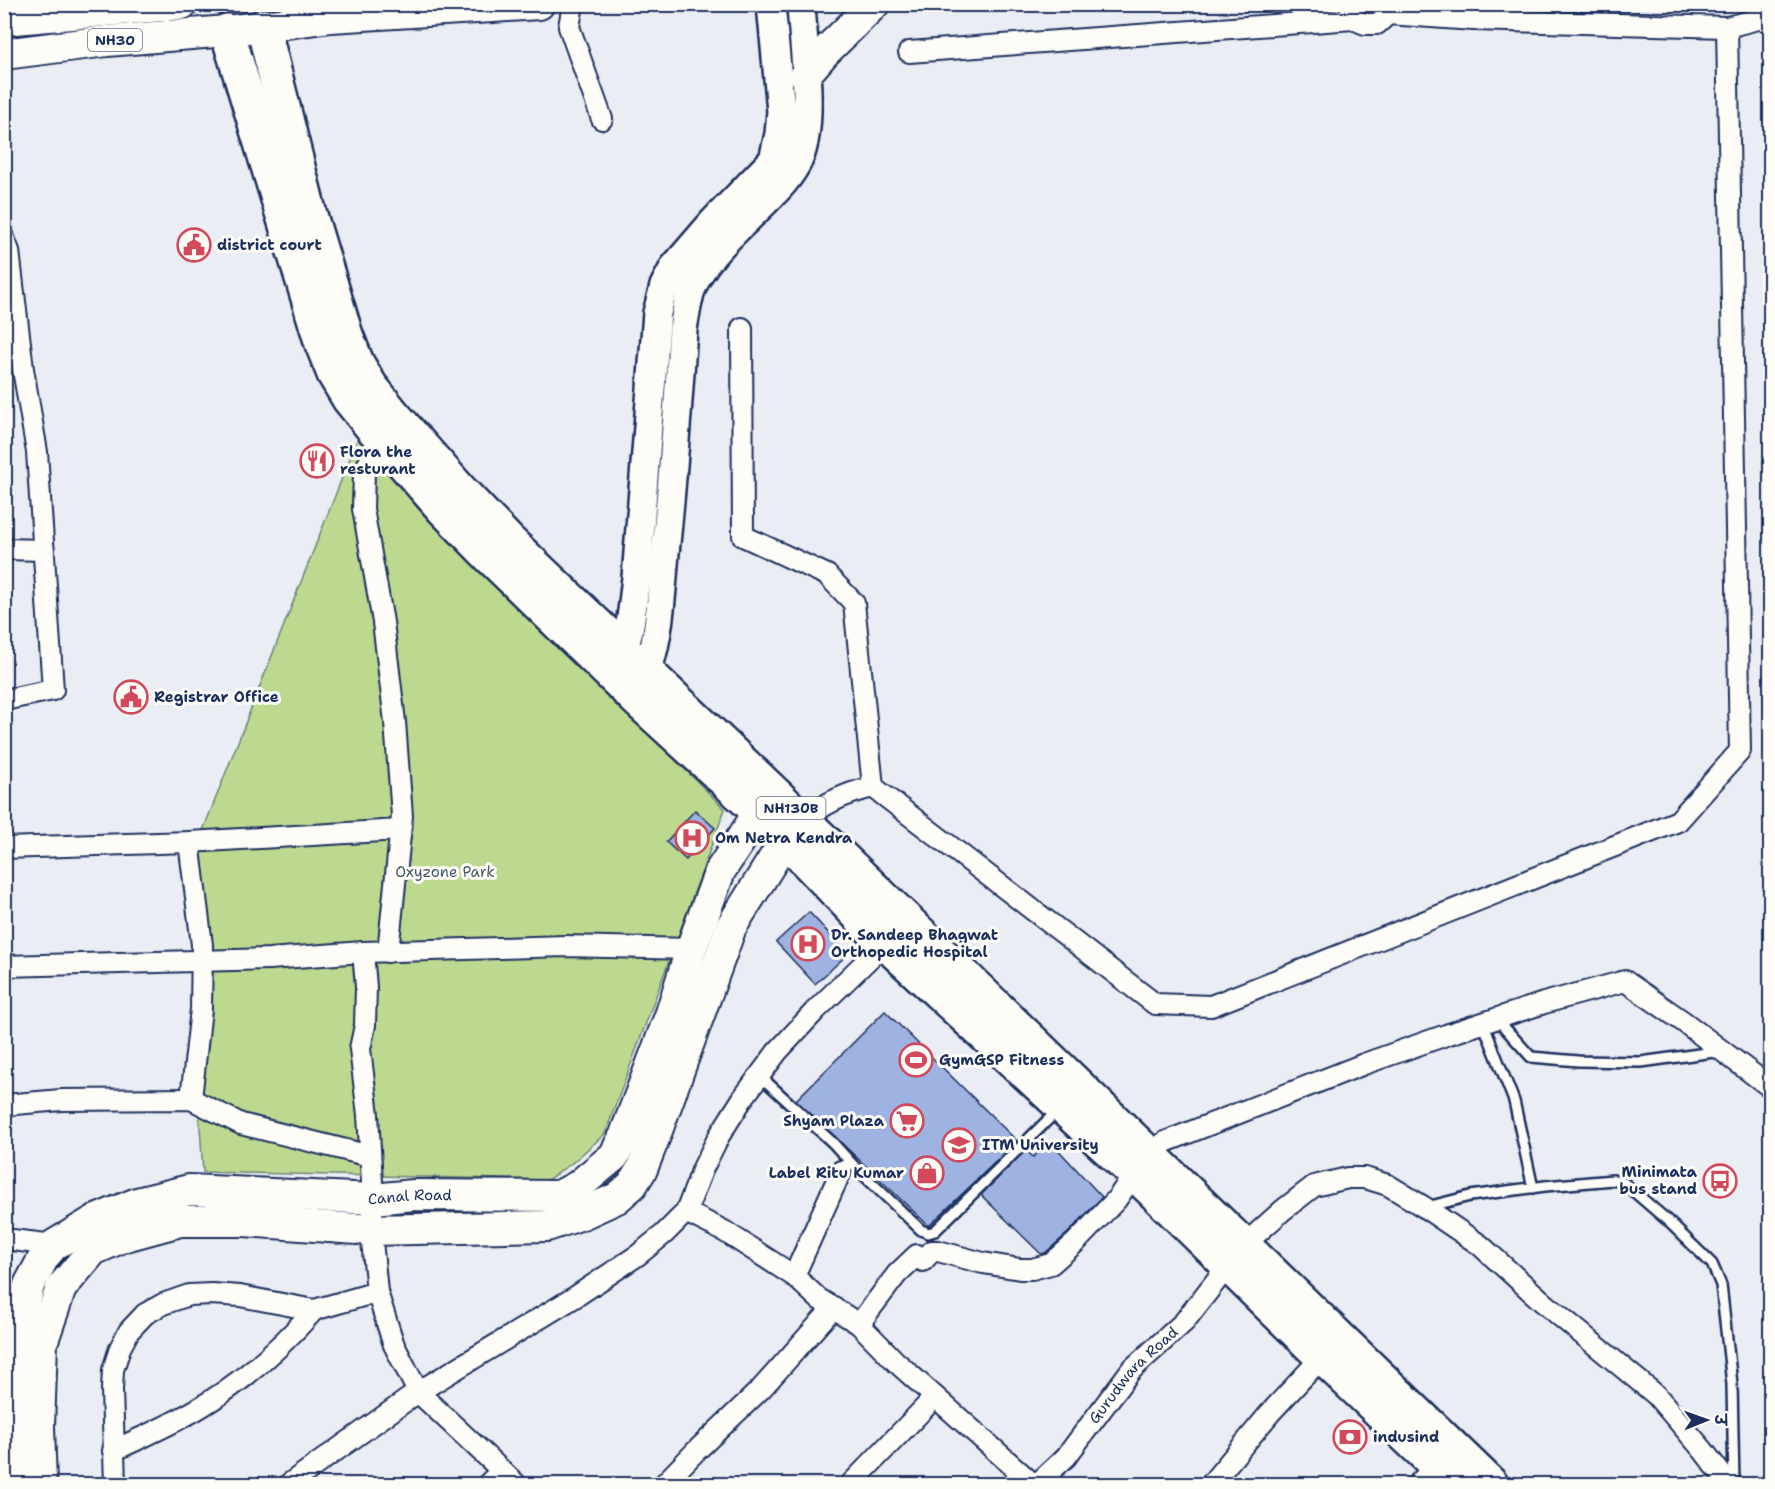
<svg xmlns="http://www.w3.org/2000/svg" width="1775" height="1489" font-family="'Shantell Sans','Playpen Sans Deva',sans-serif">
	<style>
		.green { fill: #bdd990; stroke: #6c8477; stroke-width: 1.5 }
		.building { fill: #9eb3e1; stroke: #1b2f5e; stroke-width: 1.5 }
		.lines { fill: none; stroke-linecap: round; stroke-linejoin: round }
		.lane-casing { stroke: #1b2f5e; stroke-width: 14 }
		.street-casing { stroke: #1b2f5e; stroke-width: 24 }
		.secondary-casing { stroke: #1b2f5e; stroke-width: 32 }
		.primary-casing { stroke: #1b2f5e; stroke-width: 34 }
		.highway-casing { stroke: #1b2f5e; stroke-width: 38 }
		.lane { stroke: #fdfcf7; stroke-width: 9 }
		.street { stroke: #fdfcf7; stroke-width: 20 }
		.secondary { stroke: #fdfcf7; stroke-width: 27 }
		.primary { stroke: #fdfcf7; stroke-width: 30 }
		.highway { stroke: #fdfcf7; stroke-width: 33 }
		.labels { text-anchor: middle; stroke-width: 6; stroke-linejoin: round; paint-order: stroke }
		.shield { fill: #fdfcf7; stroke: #5f6c8c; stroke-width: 1.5 }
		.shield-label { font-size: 14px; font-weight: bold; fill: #1b2f5e }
		.poi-label { font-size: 15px; font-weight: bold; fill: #1b2f5e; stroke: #fdfcf7; text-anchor: start }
		.park-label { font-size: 15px; fill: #445a6a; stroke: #fdfcf7 }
		.street-label { font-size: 15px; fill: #1b2f5e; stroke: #fdfcf7 }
	</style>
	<rect width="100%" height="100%" fill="#eaedf3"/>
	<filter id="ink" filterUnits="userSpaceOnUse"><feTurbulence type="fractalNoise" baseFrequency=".0167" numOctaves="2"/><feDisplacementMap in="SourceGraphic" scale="12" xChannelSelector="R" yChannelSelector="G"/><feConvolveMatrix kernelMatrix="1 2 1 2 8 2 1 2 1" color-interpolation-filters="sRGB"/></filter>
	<g filter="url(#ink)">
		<path class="green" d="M361,430L400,488L725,809L605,1134L572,1163L547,1180L203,1172L199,1111L213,972L200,838Z"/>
		<path class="building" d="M695,810L715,828L686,860L666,842Z
			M809,912L848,954L815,984L776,942Z
			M885,1011L1017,1141L929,1226L796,1100Z
			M1051,1142L1102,1197L1068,1233L1045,1253L1041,1254L981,1195L1026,1150L1033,1157Z"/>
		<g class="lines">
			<defs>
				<path id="lane" d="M1496,1018L1531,1057L1578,1061L1641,1062L1721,1051
					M1483,1023L1514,1101L1533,1188
					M760,1076L833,1143L853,1165L921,1230L928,1233L935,1231L1059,1109
					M1427,1207L1470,1196L1545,1186L1613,1180L1624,1183L1668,1221L1712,1264L1721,1285L1732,1384L1734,1484"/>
				<g id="street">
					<path d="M573,4L569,27L602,119"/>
					<path d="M1351,4L1353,19L1365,24H1377L1388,14L1389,4"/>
					<path d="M1388,14L1474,20L1727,27L1758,19L1770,21"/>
					<path d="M909,52L1353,19"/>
					<path d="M4,238L9,251L23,369L37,452L53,690L4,700"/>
					<path d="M742,328L743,536L827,575L854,603L873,787L1155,1004L1211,1006L1678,821L1740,751L1727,27"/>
					<path d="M4,549L44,550"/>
					<path d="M804,821C823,803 847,793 873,787"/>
					<path d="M189,842L202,945L201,1009L191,1099"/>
					<path d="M4,848L189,842L400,830"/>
					<path d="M363,952L366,987L365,1025L360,1049L368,1115L373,1199L371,1230L377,1292L394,1345L418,1392L516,1484"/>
					<path d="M388,952L402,816L395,722L383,622L363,509L364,471L371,459L389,449L395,441"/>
					<path d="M4,966L269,959L363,952L565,946L691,949"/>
					<path d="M4,1105L61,1100L191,1099L241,1124L370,1156"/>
					<path d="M686,1212L724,1231L794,1276L819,1299L859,1324L896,1362L1033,1484"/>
					<path d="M4,1239L54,1245"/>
					<path d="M794,1276L841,1171"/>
					<path d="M859,1324L897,1274L917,1255L923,1261L932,1251H938L983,1263L1020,1269H1032L1051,1264L1076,1242L1116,1200L1148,1155L1165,1142L1364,1064L1446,1035L1544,1003L1625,981L1684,1022L1770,1087"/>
					<path d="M113,1451C144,1436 178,1422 207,1403C247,1378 283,1345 314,1310"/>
					<path d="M115,1484L112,1390L113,1370L120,1348L129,1331L145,1314L163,1304L189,1295L212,1294L240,1296L314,1310L377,1292"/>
					<path d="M289,1484L418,1392L575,1297L638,1255L664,1234L686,1212L703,1168L719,1136L743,1098L777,1052L816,1010L885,943"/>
					<path d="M488,1484L501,1471"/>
					<path d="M664,1484L695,1452L761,1389L834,1307"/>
					<path d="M851,1484L935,1397"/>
					<path id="s1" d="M1037,1484L1066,1457L1131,1370L1184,1322L1244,1245L1283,1210L1314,1186L1348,1178H1365L1388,1185L1424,1207L1480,1245L1543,1302L1656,1395L1703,1450L1729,1484"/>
					<path d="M1211,1484L1270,1413L1322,1357"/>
					<path d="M1418,1484L1436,1466"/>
				</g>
				<path id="secondary" d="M616,667C631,640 632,608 636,578L657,313L664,286L674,267L712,223L773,160L779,134L781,111L771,4
					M641,687C660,646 661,597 665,553C673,478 678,404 683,329C685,317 687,305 690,293C702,258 736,231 762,205C776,191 790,178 799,159C815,121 803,46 801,4"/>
				<g id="primary">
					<path d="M4,20L182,4"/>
					<path d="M4,54L107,41L227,31L331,17L539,4"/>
					<path d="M805,75L825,52L874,4"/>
					<path id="s2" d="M11,1484L12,1415L17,1335L29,1285L44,1257L54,1245L94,1221L137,1203L189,1190L373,1199L414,1195L559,1196L578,1186L614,1156L624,1137L671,1013L691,949L720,871L759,812L774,794"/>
					<path d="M41,1484L39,1427L42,1343L61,1288L93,1250L125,1236L180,1221H244L371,1230L547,1226L582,1214L617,1198L632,1185L642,1169L655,1136L731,927L786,839L802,823"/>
				</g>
				<path id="highway" d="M263,26L310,215L346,335L357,363L370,385L394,415L462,492L508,540L804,821L1491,1484
					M227,31L322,344L334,374L349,399L375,431L443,509L491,558L636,699L759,812L885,943L1135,1174L1322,1357L1456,1484"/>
			</defs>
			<use href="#lane" class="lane-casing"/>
			<use href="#street" class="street-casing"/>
			<use href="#secondary" class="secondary-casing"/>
			<use href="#primary" class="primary-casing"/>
			<use href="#highway" class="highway-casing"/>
			<use href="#lane" class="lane"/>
			<use href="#street" class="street"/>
			<use href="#secondary" class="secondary"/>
			<use href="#primary" class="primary"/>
			<use href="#highway" class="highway"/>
		</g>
	</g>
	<defs>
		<symbol id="civic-ring" viewBox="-11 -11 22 22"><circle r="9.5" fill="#fdfcf7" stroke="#d1495b" stroke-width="1.5"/><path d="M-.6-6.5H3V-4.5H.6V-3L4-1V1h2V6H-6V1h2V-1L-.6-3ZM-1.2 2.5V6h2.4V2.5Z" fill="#d1495b"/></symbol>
		<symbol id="restaurant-ring" viewBox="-11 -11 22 22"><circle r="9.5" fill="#fdfcf7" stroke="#d1495b" stroke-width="1.5"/><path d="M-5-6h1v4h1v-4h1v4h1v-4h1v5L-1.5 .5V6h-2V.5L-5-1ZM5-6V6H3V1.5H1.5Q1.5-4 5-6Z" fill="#d1495b"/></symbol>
		<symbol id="hospital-ring" viewBox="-11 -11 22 22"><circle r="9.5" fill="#fdfcf7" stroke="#d1495b" stroke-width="1.5"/><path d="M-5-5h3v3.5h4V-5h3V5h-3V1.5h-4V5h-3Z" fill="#d1495b"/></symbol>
		<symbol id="stadium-ring" viewBox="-11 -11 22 22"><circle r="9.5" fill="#fdfcf7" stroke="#d1495b" stroke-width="1.5"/><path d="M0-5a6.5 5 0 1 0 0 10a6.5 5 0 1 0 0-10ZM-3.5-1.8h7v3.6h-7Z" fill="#d1495b"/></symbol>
		<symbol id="supermarket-ring" viewBox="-11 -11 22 22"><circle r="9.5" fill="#fdfcf7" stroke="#d1495b" stroke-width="1.5"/><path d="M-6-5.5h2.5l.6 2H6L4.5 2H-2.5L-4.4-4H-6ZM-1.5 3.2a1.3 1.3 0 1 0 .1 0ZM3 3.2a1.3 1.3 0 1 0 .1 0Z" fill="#d1495b"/></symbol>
		<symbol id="university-ring" viewBox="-11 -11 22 22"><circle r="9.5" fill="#fdfcf7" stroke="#d1495b" stroke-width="1.5"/><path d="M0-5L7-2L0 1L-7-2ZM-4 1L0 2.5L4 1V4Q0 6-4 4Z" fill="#d1495b"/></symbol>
		<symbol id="shop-ring" viewBox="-11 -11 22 22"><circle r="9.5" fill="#fdfcf7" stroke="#d1495b" stroke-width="1.5"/><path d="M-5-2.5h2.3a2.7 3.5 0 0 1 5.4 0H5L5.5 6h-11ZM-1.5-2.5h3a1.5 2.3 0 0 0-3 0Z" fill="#d1495b"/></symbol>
		<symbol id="bus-ring" viewBox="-11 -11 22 22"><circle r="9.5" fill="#fdfcf7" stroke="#d1495b" stroke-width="1.5"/><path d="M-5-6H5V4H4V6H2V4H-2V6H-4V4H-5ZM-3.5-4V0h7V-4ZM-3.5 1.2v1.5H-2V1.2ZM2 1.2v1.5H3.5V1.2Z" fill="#d1495b"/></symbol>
		<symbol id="bank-ring" viewBox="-11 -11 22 22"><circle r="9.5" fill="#fdfcf7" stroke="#d1495b" stroke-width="1.5"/><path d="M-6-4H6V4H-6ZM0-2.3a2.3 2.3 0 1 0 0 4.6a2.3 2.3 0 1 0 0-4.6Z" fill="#d1495b"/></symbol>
	</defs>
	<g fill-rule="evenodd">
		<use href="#civic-ring" x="175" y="226" width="38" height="38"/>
		<use href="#restaurant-ring" x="298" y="442" width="38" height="38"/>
		<use href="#civic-ring" x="112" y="678" width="38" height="38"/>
		<use href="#hospital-ring" x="673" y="819" width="38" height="38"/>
		<use href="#hospital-ring" x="789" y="925" width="38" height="38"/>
		<use href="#stadium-ring" x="897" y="1041" width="38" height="38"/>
		<use href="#supermarket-ring" x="888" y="1102" width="38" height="38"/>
		<use href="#university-ring" x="940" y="1126" width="38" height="38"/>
		<use href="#shop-ring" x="908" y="1154" width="38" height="38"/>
		<use href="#bus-ring" x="1701" y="1162" width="38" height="38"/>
		<use href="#bank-ring" x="1331" y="1418" width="38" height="38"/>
	</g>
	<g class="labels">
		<g class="shield">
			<rect x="88" y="29" width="54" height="22" rx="4.5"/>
			<rect x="756.5" y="797" width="69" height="22" rx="4.5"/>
		</g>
		<g class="shield-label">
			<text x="115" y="45">NH30</text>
			<text x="791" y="813">NH130B</text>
		</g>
		<g class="poi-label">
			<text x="217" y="250">district court</text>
			<text x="340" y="457">Flora the<tspan x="340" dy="17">resturant</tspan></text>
			<text x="154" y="702">Registrar Office</text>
			<text x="715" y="843">Om Netra Kendra</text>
			<text x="831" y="940">Dr. Sandeep Bhagwat<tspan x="831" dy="17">Orthopedic Hospital</tspan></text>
			<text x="939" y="1065">GymGSP Fitness</text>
			<text x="884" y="1126" text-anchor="end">Shyam Plaza</text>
			<text x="982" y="1150">ITM University</text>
			<text x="1697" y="1177" text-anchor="end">Minimata<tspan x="1697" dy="17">bus stand</tspan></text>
			<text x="904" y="1178" text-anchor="end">Label Ritu Kumar</text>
			<text x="1373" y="1442">indusind</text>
		</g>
		<g class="park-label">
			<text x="445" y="877">Oxyzone Park</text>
		</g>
		<g class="street-label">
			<text dy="5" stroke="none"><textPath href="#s2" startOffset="616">Canal Road</textPath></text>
			<text dy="5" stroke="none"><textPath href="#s1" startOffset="146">Gurudwara Road</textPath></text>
		</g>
	</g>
	<rect width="1775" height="1489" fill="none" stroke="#fdfcf7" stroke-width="24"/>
	<rect x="12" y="12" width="1751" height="1465" fill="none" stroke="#1b2f5e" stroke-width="2" filter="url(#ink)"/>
	<g transform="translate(1706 1420) rotate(89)" stroke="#fdfcf7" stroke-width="4.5" paint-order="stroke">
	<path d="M0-4.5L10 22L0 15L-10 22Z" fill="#1b2f5e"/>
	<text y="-9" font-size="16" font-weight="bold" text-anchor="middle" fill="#1b2f5e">उ</text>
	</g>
</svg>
